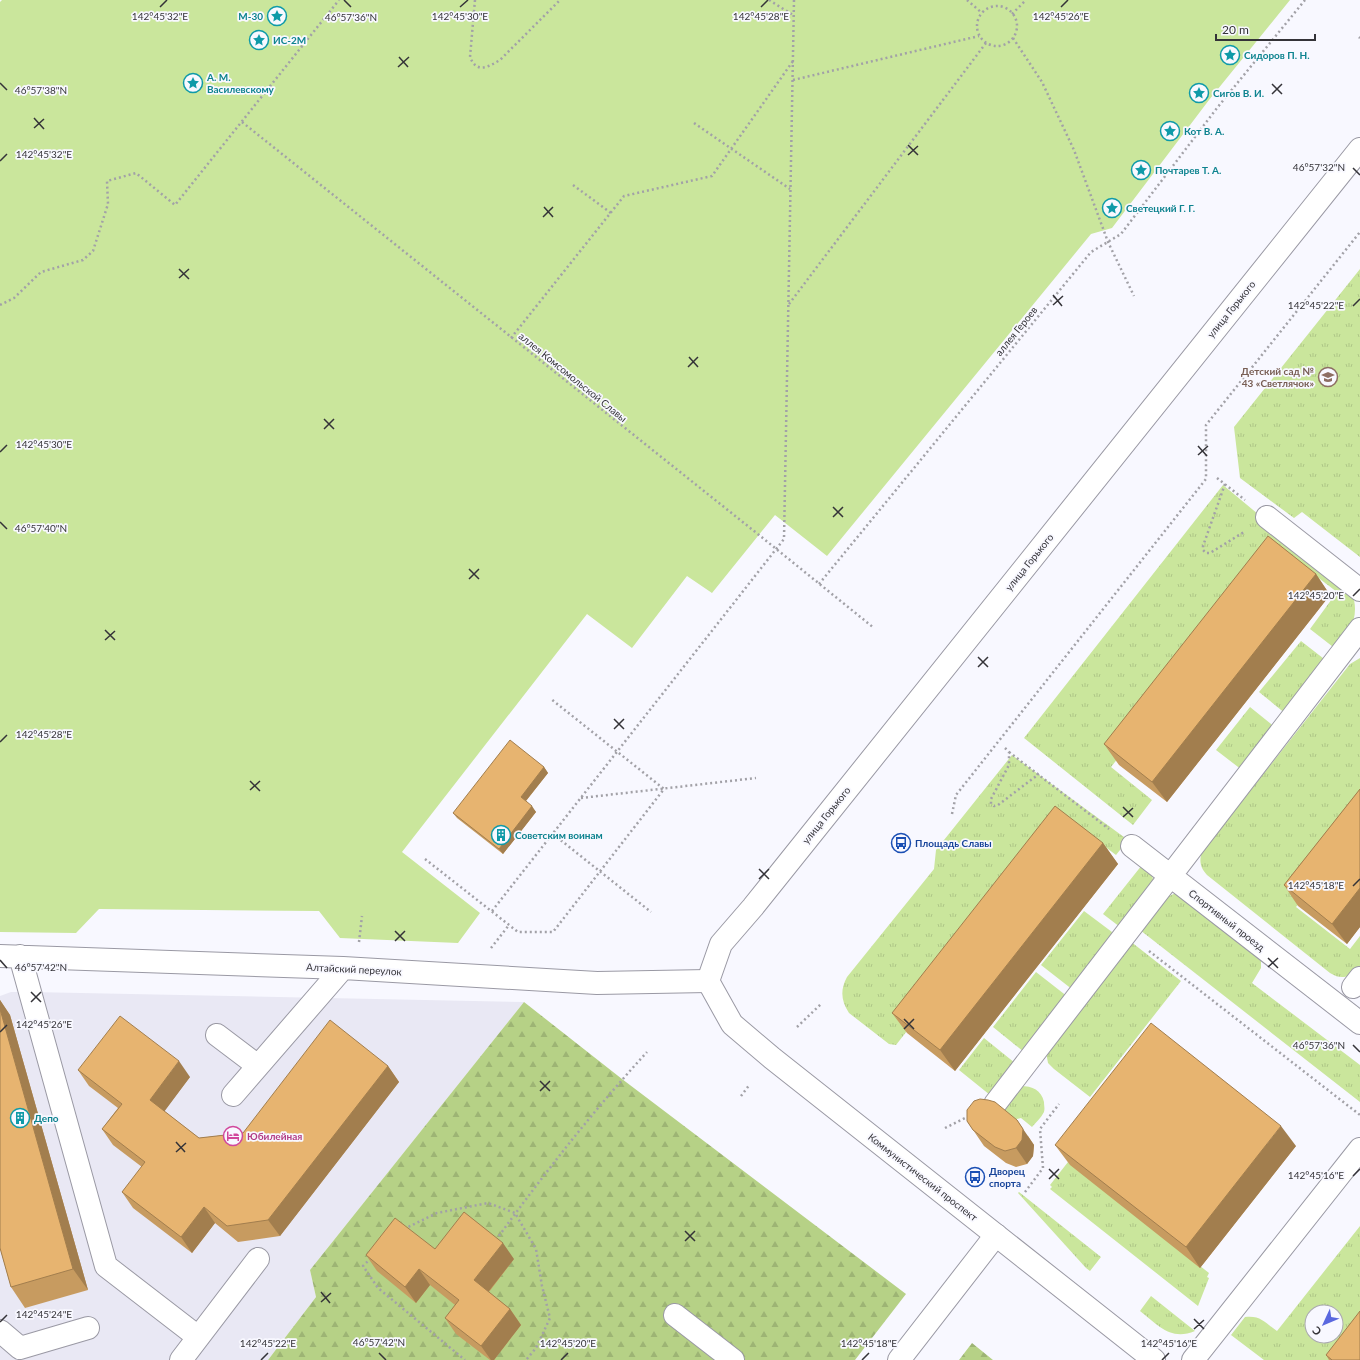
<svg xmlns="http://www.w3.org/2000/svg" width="1360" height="1360" font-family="Lato,sans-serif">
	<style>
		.built { fill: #e9e8f4 }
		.grass { fill: url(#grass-tufts); fill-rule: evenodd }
		.forest { fill: url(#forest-firs) }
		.park { fill: #cae69c }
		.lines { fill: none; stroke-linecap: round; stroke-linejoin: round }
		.minor-casing { stroke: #9a99a4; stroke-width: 24 }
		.major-casing { stroke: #9a99a4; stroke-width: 24 }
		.path { stroke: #a2a1a7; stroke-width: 2.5; stroke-dasharray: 2 3; stroke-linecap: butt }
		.minor { stroke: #fff; stroke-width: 22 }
		.major { stroke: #fff; stroke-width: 22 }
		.wall { fill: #c79b60 }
		.shaded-wall { fill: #a27e4e }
		.building { fill: #e7b470; stroke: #a27e4e }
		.ticks { fill: none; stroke: #343338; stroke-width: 1.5 }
		.labels { text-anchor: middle; stroke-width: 3.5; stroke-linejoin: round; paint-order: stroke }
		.culture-label { font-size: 10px; font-weight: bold; fill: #0d838f; stroke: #f8f8ff; text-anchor: start }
		.street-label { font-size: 10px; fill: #343338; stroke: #f8f8ff }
		.education-label { font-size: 10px; font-weight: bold; fill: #785e54; stroke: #f8f8ff; text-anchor: end }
		.transit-label { font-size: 10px; font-weight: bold; fill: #164399; stroke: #f8f8ff; text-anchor: start }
		.hotel-label { font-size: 10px; font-weight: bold; fill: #b23c85; stroke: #f8f8ff; text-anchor: start }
		.ticks-label { font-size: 10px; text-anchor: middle; fill: #343338; stroke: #f8f8ff; stroke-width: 3.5; stroke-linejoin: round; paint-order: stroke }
	</style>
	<defs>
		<pattern id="grass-tufts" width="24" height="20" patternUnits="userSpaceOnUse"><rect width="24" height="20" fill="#cae69c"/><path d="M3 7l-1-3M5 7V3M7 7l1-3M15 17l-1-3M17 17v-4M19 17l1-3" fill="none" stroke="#aec687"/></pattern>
		<pattern id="forest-firs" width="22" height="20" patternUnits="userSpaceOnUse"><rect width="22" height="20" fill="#b6d186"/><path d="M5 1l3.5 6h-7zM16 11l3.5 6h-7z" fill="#9db474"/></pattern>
	</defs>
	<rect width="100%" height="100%" fill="#f8f8ff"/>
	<path class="built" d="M11,992H31L524,1002L310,1270L316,1297L268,1360H0V996Z"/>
	<path class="grass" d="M1360,269V557L1302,512L1294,518L1240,478L1234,427Z
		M1223,485L1352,592C1360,616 1351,631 1337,650L1310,629L1337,592L1283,551L1111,767L1152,800L1133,825L1024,738Z
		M1301,641L1328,662L1286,714L1259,692Z
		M1360,658V827L1296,907L1350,949L1360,936V969C1349,976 1343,981 1330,973L1207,875C1200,867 1199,861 1202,852L1350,664Z
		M1250,707L1276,728L1242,770L1216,750Z
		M1012,755L1128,840L1116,855L1071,821L896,1045L889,1044L849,1013C841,1001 840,990 847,977L934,869L936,850Z
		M1142,865L1151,873L1154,882L1120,927L1103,914Z
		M1176,893L1261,959V968L1252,983L1360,1065V1102L1140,930L1167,897Z
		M1084,911L1116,935L1073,990L1041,965Z
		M1130,941L1181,981L1090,1097L1054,1069L1048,1063L1046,1052Z
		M1036,972L1068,997L1024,1052L993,1027Z
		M984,1038L1015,1063L990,1095L959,1070Z
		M1020,1086C1033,1086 1041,1090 1044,1102C1044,1106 1045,1108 1044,1112C1041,1118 1036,1122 1032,1127L1021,1118L1008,1121L996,1112Z
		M1068,1162L1209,1273L1207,1277L1209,1278L1198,1306L1050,1189L1052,1187L1050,1185Z
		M1019,1192L1101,1257L1090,1271L1086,1268L1018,1193Z
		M1360,1226V1345L1348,1360H1264L1231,1335L1245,1317C1261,1315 1265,1323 1277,1331ZM1312,1312H1336V1336H1312Z
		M1151,1296L1195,1331C1171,1341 1159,1326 1140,1311Z"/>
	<path class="forest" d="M524,1002L622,1079L906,1294L855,1360H268L316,1297L310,1270Z
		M972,1343L993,1360H959Z"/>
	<path class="park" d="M2,0H1290L1209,100L1112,228L1091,234L827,556L775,515L712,593L687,576L632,648L587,614L402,852L480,913L458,943L340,938L319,911L99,909L76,933L0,932V2Z"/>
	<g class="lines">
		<defs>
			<path id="minor" d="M1267,517L1360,590
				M1132,846L1360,1023
				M0,956L343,968L597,983L708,981
				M20,956L106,1266L198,1337
				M1353,987L1360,978
				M217,1035L258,1066
				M233,1095L343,968
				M995,1104L1360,629
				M675,1315L733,1360
				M0,1331L20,1348L88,1328
				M181,1360L258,1259
				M899,1360L996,1235
				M1193,1360L1360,1149"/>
			<path id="major" d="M1154,1360L772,1058L732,1024L708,981L721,944L753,907L1360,149"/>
		</defs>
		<use href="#minor" class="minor-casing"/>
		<use href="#major" class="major-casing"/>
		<path class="path" d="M475,0L470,57C477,74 488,67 500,60L560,0
			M769,0L793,15
			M967,0L982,13
			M977 26a20 20 0 1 1 40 0a20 20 0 1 1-40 0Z
			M1012,14L1026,0
			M1359,37L1360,38
			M1013,38L1042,82L1074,150L1108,242L1134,296
			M793,80L979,36
			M242,122L759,535L874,628
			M694,123L790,189
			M573,185L611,213
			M789,304L986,43
			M0,305L14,298L41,272L83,260L93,251L108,204L107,181L136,173L175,205L339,0
			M511,338L624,196L712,176L793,61
			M1217,478L1245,500
			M1225,484L1203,546V550L1206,553H1210L1244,532
			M819,584L1091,252L1121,234L1217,108L1305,0
			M1005,748L1009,752V765L991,799V804L994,806L998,805L1039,774
			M1009,752L1109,829
			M581,798L756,778
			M952,814L956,795L1206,479V425L1360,232
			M553,834L651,912
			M425,859L518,932H553L664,789L551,699
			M492,911L784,539L794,0
			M359,942L362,916
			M491,948L509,925
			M1149,951L1360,1115
			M797,1027L821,1004
			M741,1096L750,1084
			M945,1128L969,1116
			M1025,1192L1043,1168L1040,1129L1059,1104
			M404,1229L437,1213L488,1203L515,1213L536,1249L542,1286L550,1318L536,1348L526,1360
			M496,1240C543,1175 593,1111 647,1052
			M371,1258L363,1266L378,1288L465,1360"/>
		<use href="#minor" class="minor"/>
		<use href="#major" class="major"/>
	</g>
	<path class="wall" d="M1316,574L1330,595L1167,802L1119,765L1104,744Z
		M544,767L548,773L526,801L536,812L503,854L457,818L453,813Z
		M1360,789V927L1347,944L1298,906L1284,885Z
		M1103,843L1118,864L955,1071L907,1033L892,1013Z
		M0,1000L10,1015L88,1290L25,1308L11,1287L0,1248Z
		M388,1066L399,1082L280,1236L238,1242L215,1223L192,1253L133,1208L122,1192L142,1167L113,1145L102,1129L118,1108L89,1086L78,1070L190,1077L164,1111L199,1138L243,1133Z
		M967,1121L1028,1136L1034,1145L1033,1156L1027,1164L1016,1167L1006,1163L984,1146Z
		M1055,1145L1296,1146L1200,1268L1070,1165Z
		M435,1249L514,1259L489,1292L510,1309L521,1325L494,1360H490L456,1334L445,1318L455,1305L430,1285L416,1303L377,1271L366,1255Z
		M1326,1355L1360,1360H1329Z"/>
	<path class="shaded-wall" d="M1316,574L1330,595L1167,802L1152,782Z
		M544,767L548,773L525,802L521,797Z
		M532,806L536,812L503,854L499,849Z
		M1103,843L1118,864L955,1071L940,1050Z
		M1360,888V927L1347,944L1332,924Z
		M0,1000L10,1015L88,1290L73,1269L0,1009Z
		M179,1061L190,1077L161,1116L150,1100Z
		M388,1066L399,1082L280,1236L268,1220Z
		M1017,1120L1034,1145L1033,1156L1027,1164L1016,1148Z
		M1281,1126L1296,1146L1200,1268L1186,1247Z
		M204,1207L215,1223L192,1253L181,1237Z
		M503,1243L514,1259L485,1296L474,1280Z
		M419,1269L430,1285L416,1303L405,1287Z
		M510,1309L521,1325L494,1360H491L481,1346Z"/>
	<path class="building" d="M1268,536L1316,574L1152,782L1104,744Z
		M510,740L544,767L521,797L532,806L499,849L453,813Z
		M1360,789V888L1332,924L1284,885Z
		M1055,806L1103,843L940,1050L892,1013Z
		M0,1009L73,1269L11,1287L0,1248Z
		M120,1016L179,1061L150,1100L199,1138L243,1133L330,1020L388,1066L268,1220L227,1226L204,1207L181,1237L122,1192L145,1162L102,1129L122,1104L78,1070Z
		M1151,1023L1281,1126L1186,1247L1055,1145Z
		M980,1099L988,1100L995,1102L1017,1120L1023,1129L1022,1140L1016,1148L1005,1151L995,1147L973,1130L967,1121V1110L974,1101Z
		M464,1212L503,1243L474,1280L510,1309L481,1346L445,1318L459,1300L419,1269L405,1287L366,1255L395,1218L435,1249Z
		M1360,1311V1360H1332L1326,1355Z"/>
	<path class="ticks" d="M344,0L351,7M160,7L167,0M460,7L468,0M761,7L768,0M1061,7L1068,0M399,57L408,67M398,67L409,57M0,83L7,90M1272,84L1282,94M1272,94L1282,84M34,118L44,129M34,128L44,119M908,145L918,155M908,155L918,146M0,161L7,154M1353,168L1360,175M544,207L553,217M543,217L553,207M179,269L189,279M179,278L189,269M1053,295L1062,306M1053,305L1063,296M1353,306L1360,299M689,357L698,367M688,367L698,357M324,419L334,429M324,429L334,419M1198,446L1207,456M0,452L7,445M1198,455L1208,446M833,507L843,517M833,517L843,507M0,522L7,529M469,569L479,579M469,579L479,569M1353,596L1360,589M105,630L115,640M105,640L115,631M978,657L988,667M978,667L988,657M614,719L624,729M614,729L624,719M0,742L7,735M250,781L260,791M250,790L260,781M1123,807L1133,817M1123,817L1133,808M759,869L769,879M759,879L769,869M1353,886L1360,879M395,931L405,941M395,941L405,931M1268,958L1278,968M0,960L7,968M1268,967L1278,958M31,992L41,1002M31,1002L41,992M904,1019L914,1029M904,1029L914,1019M0,1032L7,1025M1353,1045L1360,1052M540,1081L550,1091M540,1091L550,1081M176,1142L185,1152M176,1152L186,1143M1049,1169L1059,1179M1353,1176L1360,1169M1049,1179L1059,1169M685,1231L695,1241M685,1241L695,1231M321,1292L330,1303M321,1302L331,1293M1194,1319L1204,1329M0,1322L7,1315M1194,1329L1204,1320M379,1353L386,1360M261,1360L268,1353M561,1360L568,1353M862,1360L869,1353M1162,1360L1169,1353"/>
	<defs>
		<symbol id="sight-ring" viewBox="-11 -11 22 22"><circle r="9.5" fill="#f8f8ff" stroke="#0f9aa8" stroke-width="1.5"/><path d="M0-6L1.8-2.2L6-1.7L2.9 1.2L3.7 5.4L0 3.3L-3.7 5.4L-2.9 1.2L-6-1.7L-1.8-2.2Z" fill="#0f9aa8"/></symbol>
		<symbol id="school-ring" viewBox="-11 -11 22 22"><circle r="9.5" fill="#f8f8ff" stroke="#8d6e63" stroke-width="1.5"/><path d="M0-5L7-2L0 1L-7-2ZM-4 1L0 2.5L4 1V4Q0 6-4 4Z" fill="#8d6e63"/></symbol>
		<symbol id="building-ring" viewBox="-11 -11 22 22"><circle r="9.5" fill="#f8f8ff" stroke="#0f9aa8" stroke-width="1.5"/><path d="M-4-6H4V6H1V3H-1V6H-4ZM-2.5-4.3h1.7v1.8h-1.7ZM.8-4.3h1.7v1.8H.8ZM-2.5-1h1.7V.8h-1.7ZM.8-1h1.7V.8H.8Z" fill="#0f9aa8"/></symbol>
		<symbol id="bus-ring" viewBox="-11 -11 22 22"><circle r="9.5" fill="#f8f8ff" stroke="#1a4fb4" stroke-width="1.5"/><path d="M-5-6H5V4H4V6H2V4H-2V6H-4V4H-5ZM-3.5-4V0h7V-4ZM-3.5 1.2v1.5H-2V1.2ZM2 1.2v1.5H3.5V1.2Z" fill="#1a4fb4"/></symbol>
		<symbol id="hotel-ring" viewBox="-11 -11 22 22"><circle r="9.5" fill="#f8f8ff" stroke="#d1479c" stroke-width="1.5"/><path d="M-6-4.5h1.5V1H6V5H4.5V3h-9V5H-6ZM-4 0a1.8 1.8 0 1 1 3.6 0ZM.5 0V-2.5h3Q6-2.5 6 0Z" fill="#d1479c"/></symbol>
	</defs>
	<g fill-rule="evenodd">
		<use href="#sight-ring" x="266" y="5" width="22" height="22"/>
		<use href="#sight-ring" x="248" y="29" width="22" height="22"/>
		<use href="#sight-ring" x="1219" y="44" width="22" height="22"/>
		<use href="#sight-ring" x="182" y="72" width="22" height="22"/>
		<use href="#sight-ring" x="1188" y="82" width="22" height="22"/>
		<use href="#sight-ring" x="1159" y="120" width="22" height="22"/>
		<use href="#sight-ring" x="1130" y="159" width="22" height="22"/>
		<use href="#sight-ring" x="1101" y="197" width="22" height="22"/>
		<use href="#school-ring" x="1317" y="366" width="22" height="22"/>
		<use href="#building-ring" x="490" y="824" width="22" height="22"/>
		<use href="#bus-ring" x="890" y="832" width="22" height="22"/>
		<use href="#building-ring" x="9" y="1107" width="22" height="22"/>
		<use href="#hotel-ring" x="222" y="1125" width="22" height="22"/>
		<use href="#bus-ring" x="964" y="1166" width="22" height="22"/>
	</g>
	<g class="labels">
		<g class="culture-label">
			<text x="263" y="20" text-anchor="end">М-30</text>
			<text x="273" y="44">ИС-2М</text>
			<text x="1244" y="59">Сидоров П. Н.</text>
			<text x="207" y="81">А. М.<tspan x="207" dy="12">Василевскому</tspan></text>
			<text x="1213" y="97">Сигов В. И.</text>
			<text x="1184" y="135">Кот В. А.</text>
			<text x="1155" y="174">Почтарев Т. А.</text>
			<text x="1126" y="212">Светецкий Г. Г.</text>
			<text x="515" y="839">Советским воинам</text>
			<text x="34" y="1122">Депо</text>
		</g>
		<g class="street-label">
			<text transform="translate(1231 309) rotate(-51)" y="4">улица Горького</text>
			<text transform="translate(1016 331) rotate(-51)" y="4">аллея Героев</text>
			<text transform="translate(573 377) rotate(39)" y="4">аллея Комсомольской Славы</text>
			<text transform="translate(1029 562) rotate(-51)" y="4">улица Горького</text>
			<text transform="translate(826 815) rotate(-51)" y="4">улица Горького</text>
			<text transform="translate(1227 920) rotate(38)" y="4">Спортивный проезд</text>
			<text transform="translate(354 969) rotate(3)" y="4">Алтайский переулок</text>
			<text transform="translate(923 1177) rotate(38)" y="4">Коммунистический проспект</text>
		</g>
		<g class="education-label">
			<text x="1314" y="375">Детский сад №<tspan x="1314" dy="12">43 «Светлячок»</tspan></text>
		</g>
		<g class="transit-label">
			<text x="915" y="847">Площадь Славы</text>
			<text x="989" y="1175">Дворец<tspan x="989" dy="12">спорта</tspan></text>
		</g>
		<g class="hotel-label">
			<text x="247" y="1140">Юбилейная</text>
		</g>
	</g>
	<g class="ticks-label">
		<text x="160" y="20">142°45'32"E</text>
		<text x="460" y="20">142°45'30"E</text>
		<text x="761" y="20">142°45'28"E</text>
		<text x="1061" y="20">142°45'26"E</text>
		<text x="351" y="21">46°57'36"N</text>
		<text x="41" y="94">46°57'38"N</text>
		<text x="44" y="158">142°45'32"E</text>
		<text x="1319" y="171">46°57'32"N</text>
		<text x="1316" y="309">142°45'22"E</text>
		<text x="44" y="448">142°45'30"E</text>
		<text x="41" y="532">46°57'40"N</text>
		<text x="1316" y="599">142°45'20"E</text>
		<text x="44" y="738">142°45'28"E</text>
		<text x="1316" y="889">142°45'18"E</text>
		<text x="41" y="971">46°57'42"N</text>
		<text x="44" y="1028">142°45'26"E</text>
		<text x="1319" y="1049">46°57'36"N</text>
		<text x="1316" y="1179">142°45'16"E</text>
		<text x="44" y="1318">142°45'24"E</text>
		<text x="379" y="1346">46°57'42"N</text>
		<text x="268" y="1347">142°45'22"E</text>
		<text x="568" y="1347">142°45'20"E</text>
		<text x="869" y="1347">142°45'18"E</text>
		<text x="1169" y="1347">142°45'16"E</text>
	</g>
	<g transform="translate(1324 1324) rotate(226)"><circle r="19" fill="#f8f8ff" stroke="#aaa9af"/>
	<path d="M0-3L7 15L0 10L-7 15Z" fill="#5a68df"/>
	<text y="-6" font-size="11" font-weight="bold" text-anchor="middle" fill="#343338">С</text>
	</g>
	<path d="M1216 34v6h99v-6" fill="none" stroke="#343338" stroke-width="2"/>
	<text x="1222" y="34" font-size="12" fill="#343338" stroke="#f8f8ff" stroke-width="3" paint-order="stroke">20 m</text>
</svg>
